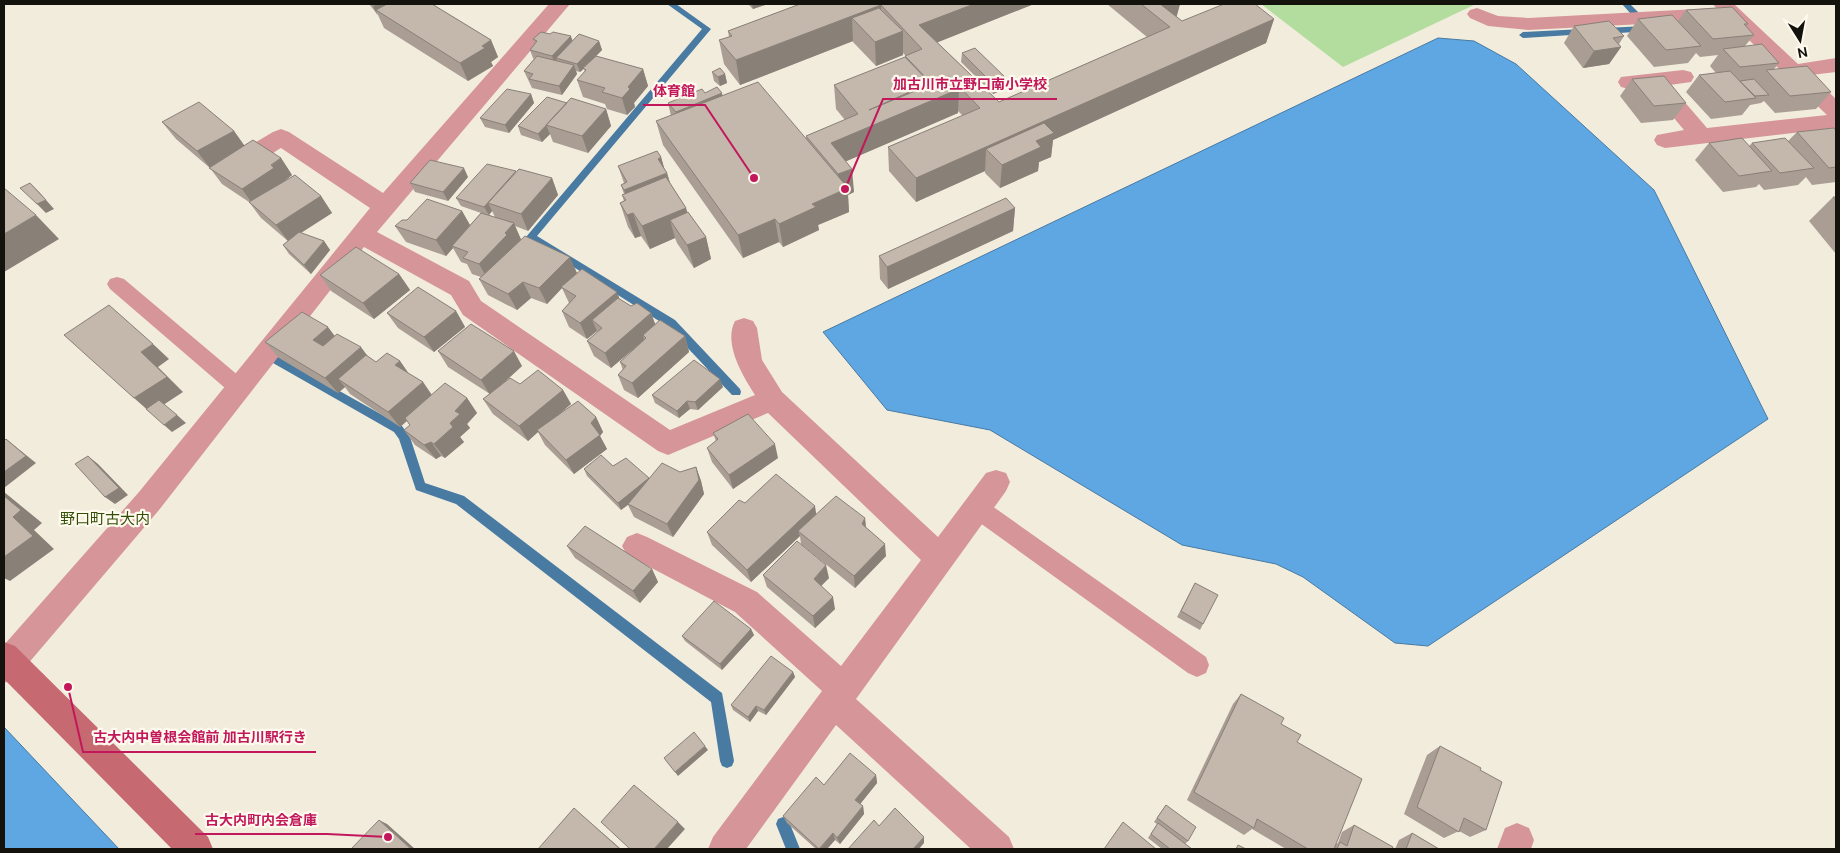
<svg xmlns="http://www.w3.org/2000/svg" width="1840" height="853" font-family="Ubuntu,'Noto Sans JP',sans-serif">
	<style>
		.green { fill: #b3dd9f }
		.water { fill: #5fa7e2; stroke: #487aa2 }
		.lines { fill: none; stroke-linecap: round; stroke-linejoin: round }
		.stream { fill: #487aa2; fill-rule: evenodd }
		.lane { fill: #d69599; fill-rule: evenodd }
		.street { fill: #d69599; fill-rule: evenodd }
		.secondary { fill: #c66970; fill-rule: evenodd }
		.wall { fill: #a99d94; fill-rule: evenodd }
		.shaded-wall { fill: #898078 }
		.building { fill: #c4b7ac; stroke: #898078 }
		.labels { text-anchor: middle; stroke-width: 4.5; stroke-linejoin: round; paint-order: stroke }
		.quarter-label { font-size: 15px; fill: #324e06; stroke: #fefaed }
		.leader { fill: none; stroke: #c2185b; stroke-width: 2 }
		.callout-dot { fill: #c2185b; stroke: #fefaed; stroke-width: 2 }
		.callout-label { font-size: 14px; text-anchor: middle; font-weight: bold; fill: #c2185b; stroke: #fefaed; stroke-width: 4.5; stroke-linejoin: round; paint-order: stroke }
	</style>
	<rect width="100%" height="100%" fill="#f2ecdd"/>
	<path class="green" d="M1261,4H1476L1343,67Z"/>
	<path class="water" d="M1438,38L1474,41L1516,64L1654,190L1768,419L1428,646L1395,643L1303,577L1276,564L1182,545L990,430L887,410L823,332Z
		M4,727L119,849H4Z"/>
	<g class="lines">
		<path class="stream" d="M667,4H676L711,29L537,236L675,320L740,389L741,392L740,395H732L667,326L526,237L702,29Z
			M1622,4H1630L1638,12L1637,14H1631Z
			M1646,26L1649,27V31L1604,34L1600,31L1604,28Z
			M1583,29L1587,32L1586,34L1523,38L1519,35L1523,32Z
			M277,356L402,426L410,437L425,483L464,496L722,693L734,761L732,766L727,768L722,766L720,761L711,702L456,504L416,490L399,439L394,432L273,363L272,360L273,357Z
			M783,817L788,819L800,849H786L776,824L778,819Z"/>
		<path class="lane" d="M117,277L124,279L246,382L249,388L246,394L239,396L232,394L110,289L107,284L110,279Z
			M977,498L985,501L1206,657L1209,665L1206,673L1197,677L1188,673L969,515L966,508L969,501Z"/>
		<path class="street" d="M549,4H570L377,232L469,281L481,301L670,430L755,395C743,376 723,344 735,321L744,318L753,321L757,328L762,360L782,392L938,537L986,473L996,470L1006,473L1010,482L1006,491L856,699L1009,837L1014,849H971L836,725L746,849H708L713,837L822,691L735,612L627,555L622,546L627,537L637,533L647,537L757,592L841,666L921,560L768,413L668,455L658,451L463,315L451,295L364,247L159,510L15,679L4,683V645L139,492L370,208L281,148C265,157 245,177 226,172L223,166L226,160L273,132L281,129L289,132L383,193Z
			M1713,4H1734L1798,64L1836,58V72L1811,75L1836,99V128L1665,148L1657,145L1654,140L1657,135L1684,130L1648,87L1629,89L1621,87L1618,82L1621,77L1683,70L1691,72L1694,77L1691,82L1670,85L1707,128L1827,115L1726,18L1719,20L1528,30L1488,26L1470,18L1467,14L1470,10L1477,8L1498,16L1528,18L1716,8Z
			M1517,823L1529,828L1534,840L1531,849H1497L1505,828Z"/>
		<path class="secondary" d="M4,642L15,646L208,837L213,849H172L4,679Z"/>
	</g>
	<path class="wall" d="M369,4H432L491,40L498,57L491,62L493,66L468,81L384,28L378,15Z
		M748,4H764L765,5L753,9Z
		M800,4H1034L937,42L999,102L1147,37L1107,4H1180L1176,17L1182,21L1274,19L1266,43L1053,140L1051,157L1039,162L1038,171L1000,188L985,173V171L916,202L889,171L888,147L963,116L958,111V113L846,161L854,192L848,195L849,212L818,225L819,230L783,247L779,242L743,258L663,145L656,121L671,116L668,103L705,93L723,96L806,139V136L845,120L836,109L834,85L905,58L906,56L903,53V55L876,66L853,42V41L740,85L724,64L719,40L729,37L728,31Z
		M1686,10L1748,24L1746,27L1754,35L1745,46L1779,63L1774,69L1831,92L1816,109L1775,113L1764,101L1761,103L1750,105L1742,115L1711,119L1686,92L1699,75L1716,73L1710,66L1718,55L1700,57L1696,53L1688,63L1654,67L1627,36L1638,19L1678,21Z
		M1574,26L1624,36L1619,44L1621,47L1609,64L1583,68L1564,43Z
		M533,39L572,41H599L602,50L596,56L643,69L648,86L634,103L635,107L627,115L607,109L605,104L583,97L577,80L585,72L584,69L580,72L576,71L577,74L562,95L532,88L524,71L534,59L533,58L530,50L535,44Z
		M962,53L1007,79L1006,88L993,94L961,62Z
		M712,72L725,74L727,83L720,86L714,81Z
		M1632,79L1686,103L1673,120L1641,123L1620,96Z
		M531,94L534,103L509,133L485,127L480,118Z
		M567,103L606,109L611,126L588,153L553,142L550,134L542,142L521,135L518,126Z
		M162,122L234,131L244,145L281,158L292,175L284,181L321,196L332,213L301,233L324,241L330,250L311,274L289,254L283,245L288,241L261,218L249,202L222,184L210,168L176,139Z
		M1836,131V182L1812,185L1806,177L1798,185L1764,190L1759,184L1756,187L1723,192L1695,160L1709,143L1749,146L1752,143L1788,141L1797,132Z
		M661,157L664,169L667,173L670,183L686,208L687,212L706,237L711,259L694,268L677,243L675,238L650,249L641,236L635,238L628,227L620,203L624,201L622,195L624,194L621,185L624,183L618,166Z
		M517,172L552,178L558,195L528,231L515,226L521,239L577,273L574,276L619,299L631,306L651,313L655,324L685,336L689,352L638,398L624,390L618,375L623,370L620,362L641,343L611,368L594,356L587,341L598,332L597,331L587,339L569,327L562,311L569,303L562,288L547,304L531,298L517,310L488,295L479,279L481,277L472,274L467,264L461,262L453,248L446,256L406,242L395,226L407,220L462,211L470,225L481,213L461,206L456,198ZM492,211L495,217L489,215Z
		M468,177L448,201L415,192L410,183Z
		M1833,197H1836V254L1809,221Z
		M1015,208L1013,231L888,289L880,279L879,256Z
		M399,274L410,290L374,319L331,291L320,275Z
		M456,311L465,327L434,352L398,328L387,313Z
		M335,336L376,362L400,361L409,374L423,382L432,395L467,398L477,413L467,424L470,428L460,437L464,442L445,458L441,456L436,459L415,445L404,430L410,425L407,421L400,427L350,394L345,387L338,393L279,358L265,342Z
		M438,351L522,366L499,387L520,384L563,390L571,404L559,415L596,417L603,432L600,436L607,449L574,474L545,445L538,432L528,441L493,414L483,399L490,394L448,367Z
		M723,387L698,410L690,409L679,418L655,403L652,395Z
		M713,433L778,458L733,489L712,462L707,448L716,441Z
		M613,466L649,479L680,472L696,467L701,481L704,494L673,537L634,517L628,505L621,510L587,476L584,469Z
		M816,514L865,518L866,527L886,556L855,588L801,544L800,536L751,582L712,545L707,532Z
		M567,546L652,569L658,582L640,603L575,558Z
		M763,575L829,578L821,586L835,609L815,628L767,587Z
		M1195,583L1203,624L1200,630L1177,617Z
		M751,629L754,635L722,670L685,641L682,636Z
		M793,672L795,677L766,715L758,711L750,722L733,710L731,705Z
		M1241,694L1281,724L1336,844L1338,843L1342,832L1354,825L1392,849H1286L1252,829L1244,835L1187,800L1233,704Z
		M1440,746L1480,770L1486,830L1470,837L1459,831L1444,838L1404,814L1427,755Z
		M876,775L877,783L860,804L863,806L864,814L840,844L835,840L827,849H816L787,823L783,816L824,785Z
		M1166,805L1188,841L1185,844L1192,849H1162L1148,838L1157,824L1154,822Z
		M1412,833L1439,849H1395L1399,840Z"/>
	<path class="shaded-wall" d="M379,4H408L376,10L377,15L373,6Z
		M752,4H764L765,5L753,9Z
		M974,4H1034L921,49L919,25Z
		M1160,4H1180L1176,19Z
		M881,5L882,30L852,18L853,41L740,85L736,60Z
		M1274,19L1266,43L1053,140L1051,157L1039,162L1038,171L1000,188L1002,165L986,149L985,171L916,202V178Z
		M903,31V55L876,66L875,42Z
		M571,36L574,45L556,58L557,62L555,65L552,56Z
		M491,40L498,57L491,62L493,66L468,81L460,63Z
		M599,41L602,50L580,72L577,64Z
		M1621,47L1609,64L1583,68L1594,51Z
		M574,65L577,74L562,95L559,86Z
		M643,69L648,86L634,103L635,107L627,115L622,98L628,87Z
		M725,74L727,83L720,86L718,77Z
		M949,76L948,94L959,89L958,113L833,167L831,143L869,110L930,83V102L947,77Z
		M1007,79L1006,88L993,94L994,85Z
		M722,93L727,117L682,136L676,112Z
		M531,94L534,103L509,133L505,125Z
		M568,104L546,125L550,134L542,142L538,134Z
		M606,109L611,126L588,153L582,136Z
		M234,131L246,148L210,168L197,151Z
		M661,157L666,174L667,173L674,197L632,213L624,190L658,159Z
		M281,158L292,175L254,206L242,189Z
		M464,168L468,177L448,201L443,192Z
		M852,169L854,192L848,195L849,212L818,225L819,230L783,247L779,224L812,204L840,192L838,174Z
		M516,171L488,203L492,211L489,215L484,207Z
		M552,178L558,195L528,231L521,214Z
		M30,183L39,192L54,209L46,213L37,204Z
		M321,196L332,213L288,241L276,225Z
		M686,208L692,231L670,220L675,238L650,249L642,226Z
		M1015,208L1013,231L888,289L887,267Z
		M462,211L471,227L452,246L453,248L446,256L436,240Z
		M633,213L641,236L635,238L627,215Z
		M36,215L59,239L4,272V234Z
		M775,219L779,242L743,258L738,235Z
		M514,223L521,240L488,280L479,264Z
		M706,237L711,259L694,268L687,245Z
		M324,241L330,250L311,274L304,265Z
		M570,257L577,273L562,288L561,287L562,288L547,304L539,288Z
		M399,274L410,290L374,319L363,303Z
		M523,282L531,298L517,310L508,294Z
		M617,292L623,308L592,320L597,331L587,339L580,323Z
		M456,311L465,327L434,352L424,337Z
		M651,313L657,329L643,335L644,340L611,368L605,353Z
		M328,327L340,343L326,355L313,340Z
		M685,336L689,352L638,398L632,383Z
		M153,344L169,359L158,367L183,392L151,413L134,398L141,352Z
		M361,347L372,362L338,379L345,387L338,393L325,378Z
		M514,351L522,366L490,395L481,380Z
		M400,361L411,377L395,365Z
		M720,379L723,387L698,410L695,402Z
		M423,382L433,397L400,427L388,412Z
		M563,390L571,404L538,432L537,430L538,432L528,441L519,426Z
		M467,398L477,413L467,424L470,428L460,437L464,442L445,458L434,444L455,411Z
		M687,401L690,409L679,418L677,411Z
		M177,415L186,423L172,432L164,425Z
		M596,417L603,432L600,436L607,449L574,474L566,460Z
		M6,439L36,463L4,488V472Z
		M431,442L441,456L436,459L424,445Z
		M775,444L778,458L733,489L729,475Z
		M88,456L98,464L128,495L115,504L105,497Z
		M696,467L701,481L704,494L673,537L667,524Z
		M649,478L652,486L621,510L618,503Z
		M4,492L9,496L42,523L34,530L54,549L10,581L4,578V557L13,517L4,496Z
		M815,506L817,519L798,531L800,536L751,582L747,570Z
		M865,518L866,531L862,524Z
		M885,544L886,556L855,588L854,576Z
		M826,565L829,578L816,591L814,579Z
		M652,569L658,582L640,603L633,591Z
		M833,597L835,609L815,628L813,616Z
		M751,629L754,635L722,670L720,664Z
		M793,672L795,677L766,715L764,710Z
		M756,706L758,711L750,722L748,717Z
		M705,746L708,750L678,776L675,772Z
		M876,775L877,783L857,808L855,800Z
		M863,806L864,814L840,844L837,838Z
		M574,808L583,816L621,849H620Z
		M379,820L387,824L415,849H411Z
		M678,822L685,829L667,849H654Z
		M833,833L835,840L827,849H820Z
		M924,837V843L919,849H913Z"/>
	<path class="building" d="M387,4H432L491,40L482,46L485,48L460,63L376,10Z
		M800,4H974L919,25L999,102L1170,27L1141,4H1160L1182,21L1224,4H1255L1274,19L916,178L888,147L980,108L949,76L947,77L959,89L831,143L852,169L838,174L806,136L858,114L834,85L905,57L930,83L869,110L932,84L905,56L922,49L881,5L736,60L719,40L732,36L728,31Z
		M1732,7L1748,24H1744L1754,35L1713,39L1686,10Z
		M879,8L903,31L875,42L852,18Z
		M1672,15L1701,46L1666,50L1638,19Z
		M1609,21L1624,36L1613,38L1621,47L1594,51L1574,26Z
		M541,32L550,34L553,32L571,36L552,56L530,50L537,41L533,39Z
		M579,34L599,41L577,64L556,58Z
		M1762,44L1779,63L1740,67L1723,49Z
		M975,48L1007,79L994,85L962,53Z
		M537,56L574,65L559,86L529,79L533,74L524,71Z
		M596,56L643,69L628,87L630,89L622,98L602,92L605,88L577,80L586,70L583,68Z
		M1807,66L1831,92L1790,96L1766,70Z
		M720,68L725,74L718,77L712,72Z
		M1730,71L1756,98L1725,102L1699,75Z
		M1664,76L1686,103L1654,106L1632,79Z
		M1754,79L1769,95L1755,96L1740,81Z
		M758,82L848,188L812,204L816,207L779,224L775,219L738,235L656,121Z
		M717,87L722,93L676,112L668,103L702,89L705,93Z
		M507,89L531,94L505,125L480,118Z
		M547,97L567,103L538,134L518,126Z
		M571,98L606,109L582,136L546,125Z
		M199,102L234,131L197,151L162,122Z
		M1044,123L1054,133L1036,141L1041,147L1002,165L986,149Z
		M1834,128L1836,131V167L1829,168L1797,132Z
		M1742,138L1772,171L1739,176L1709,143Z
		M1785,138L1814,168L1780,173L1752,143Z
		M253,140L281,158L271,165L274,168L242,189L209,168Z
		M657,151L661,157L658,159L667,173L624,190L621,185L627,182L618,166Z
		M430,160L464,168L443,192L410,183Z
		M487,164L516,171L484,207L456,198Z
		M519,169L552,178L521,214L488,203Z
		M295,175L321,196L276,225L249,202Z
		M666,177L686,208L642,226L633,213L627,215L620,203L626,200L622,195Z
		M30,183L46,200L37,204L20,188Z
		M4,188L36,215L4,234Z
		M1833,197H1836V201Z
		M1006,198L1015,208L887,267L879,256Z
		M427,199L462,211L436,240L395,226L402,220H407Z
		M688,212L706,237L687,245L670,220Z
		M481,213L514,223L505,233L507,235L479,264L463,258L468,252L452,246Z
		M299,232L324,241L304,265L283,245Z
		M525,236L570,257L539,288L523,282L508,294L479,279Z
		M356,247L399,274L363,303L320,275Z
		M582,269L617,292L580,323L562,311L576,296L561,287Z
		M418,287L456,311L424,337L387,313Z
		M618,298L631,306L637,303L651,313L605,353L587,341L602,328L592,320Z
		M109,305L153,344L141,352L167,377L134,398L64,335Z
		M302,312L328,327L313,340L323,346L337,334L361,347L325,378L265,342Z
		M660,320L685,336L632,383L618,375L626,366L620,362L646,338L643,335Z
		M471,324L514,351L481,380L438,351Z
		M387,353L400,361L395,365L423,382L388,412L338,379L366,355L376,362Z
		M694,360L720,379L695,402L687,401L677,411L652,395Z
		M538,370L563,390L519,426L483,399L510,378L520,384Z
		M445,383L467,398L455,411L460,414L450,423L453,427L434,444L431,442L424,445L404,430L410,425L405,418Z
		M159,400L177,415L164,425L146,409Z
		M578,401L596,417L591,423L600,435L566,460L537,430Z
		M748,414L775,444L729,475L707,448L718,439L713,433Z
		M6,439L26,456L4,472V441Z
		M601,455L613,466L626,458L649,478L618,503L584,469Z
		M88,456L119,488L105,497L75,464Z
		M662,463L680,472L696,467L699,480L667,524L628,504Z
		M776,474L815,506L747,570L707,532L739,500L745,503Z
		M4,496L21,510L13,517L33,536L4,557Z
		M836,496L865,518L862,524L885,544L854,576L798,531Z
		M585,526L652,569L633,591L567,546Z
		M797,541L826,565L814,579L833,597L813,616L763,575Z
		M1195,583L1218,595L1203,624L1181,611Z
		M714,601L751,629L720,664L682,636Z
		M771,656L793,672L764,710L756,706L748,717L731,705Z
		M1241,694L1284,718L1281,724L1301,735L1297,742L1362,779L1334,849H1308L1257,819L1254,828L1194,792Z
		M694,732L705,746L675,772L664,758Z
		M1440,746L1481,768L1480,770L1502,782L1486,830L1464,818L1459,832L1417,807Z
		M850,753L876,775L855,800L863,806L837,838L833,833L819,849L783,816L816,777L824,785Z
		M634,785L678,822L654,849H630L601,822Z
		M1166,805L1196,827L1188,841L1157,818Z
		M574,808L620,849H538Z
		M895,808L924,837L913,849H848L874,820L879,826Z
		M379,820L411,849H351Z
		M1123,822L1156,849H1104Z
		M1158,823L1192,849H1170L1151,834Z
		M1354,825L1393,847L1392,849H1337L1340,842L1347,846Z
		M1412,833L1439,849H1406Z
		M1238,845L1246,849H1236Z"/>
	<g class="labels">
		<g class="quarter-label">
			<text x="105" y="524">野口町古大内</text>
		</g>
	</g>
	<path class="leader" d="M845 189L883 99H1057M754 178L705 105H643M68 687L83 752H316M388 837L327 834H195"/>
	<g class="callout-dot">
		<circle cx="845" cy="189" r="5"/>
		<circle cx="754" cy="178" r="5"/>
		<circle cx="68" cy="687" r="5"/>
		<circle cx="388" cy="837" r="5"/>
	</g>
	<g class="callout-label">
		<text x="970" y="89">加古川市立野口南小学校</text>
		<text x="674" y="96">体育館</text>
		<text x="200" y="742">古大内中曽根会館前 加古川駅行き</text>
		<text x="261" y="825">古大内町内会倉庫</text>
	</g>
	<rect width="1840" height="853" fill="none" stroke="#14120c" stroke-width="10"/>
	<g transform="translate(1800 40) rotate(169)" stroke="#fefaed" stroke-width="4" paint-order="stroke">
	<path d="M0-4L9 19L0 12L-9 19Z" fill="#14120c"/>
	<text y="-8" font-size="14" font-weight="bold" text-anchor="middle" fill="#14120c">N</text>
	</g>
</svg>
